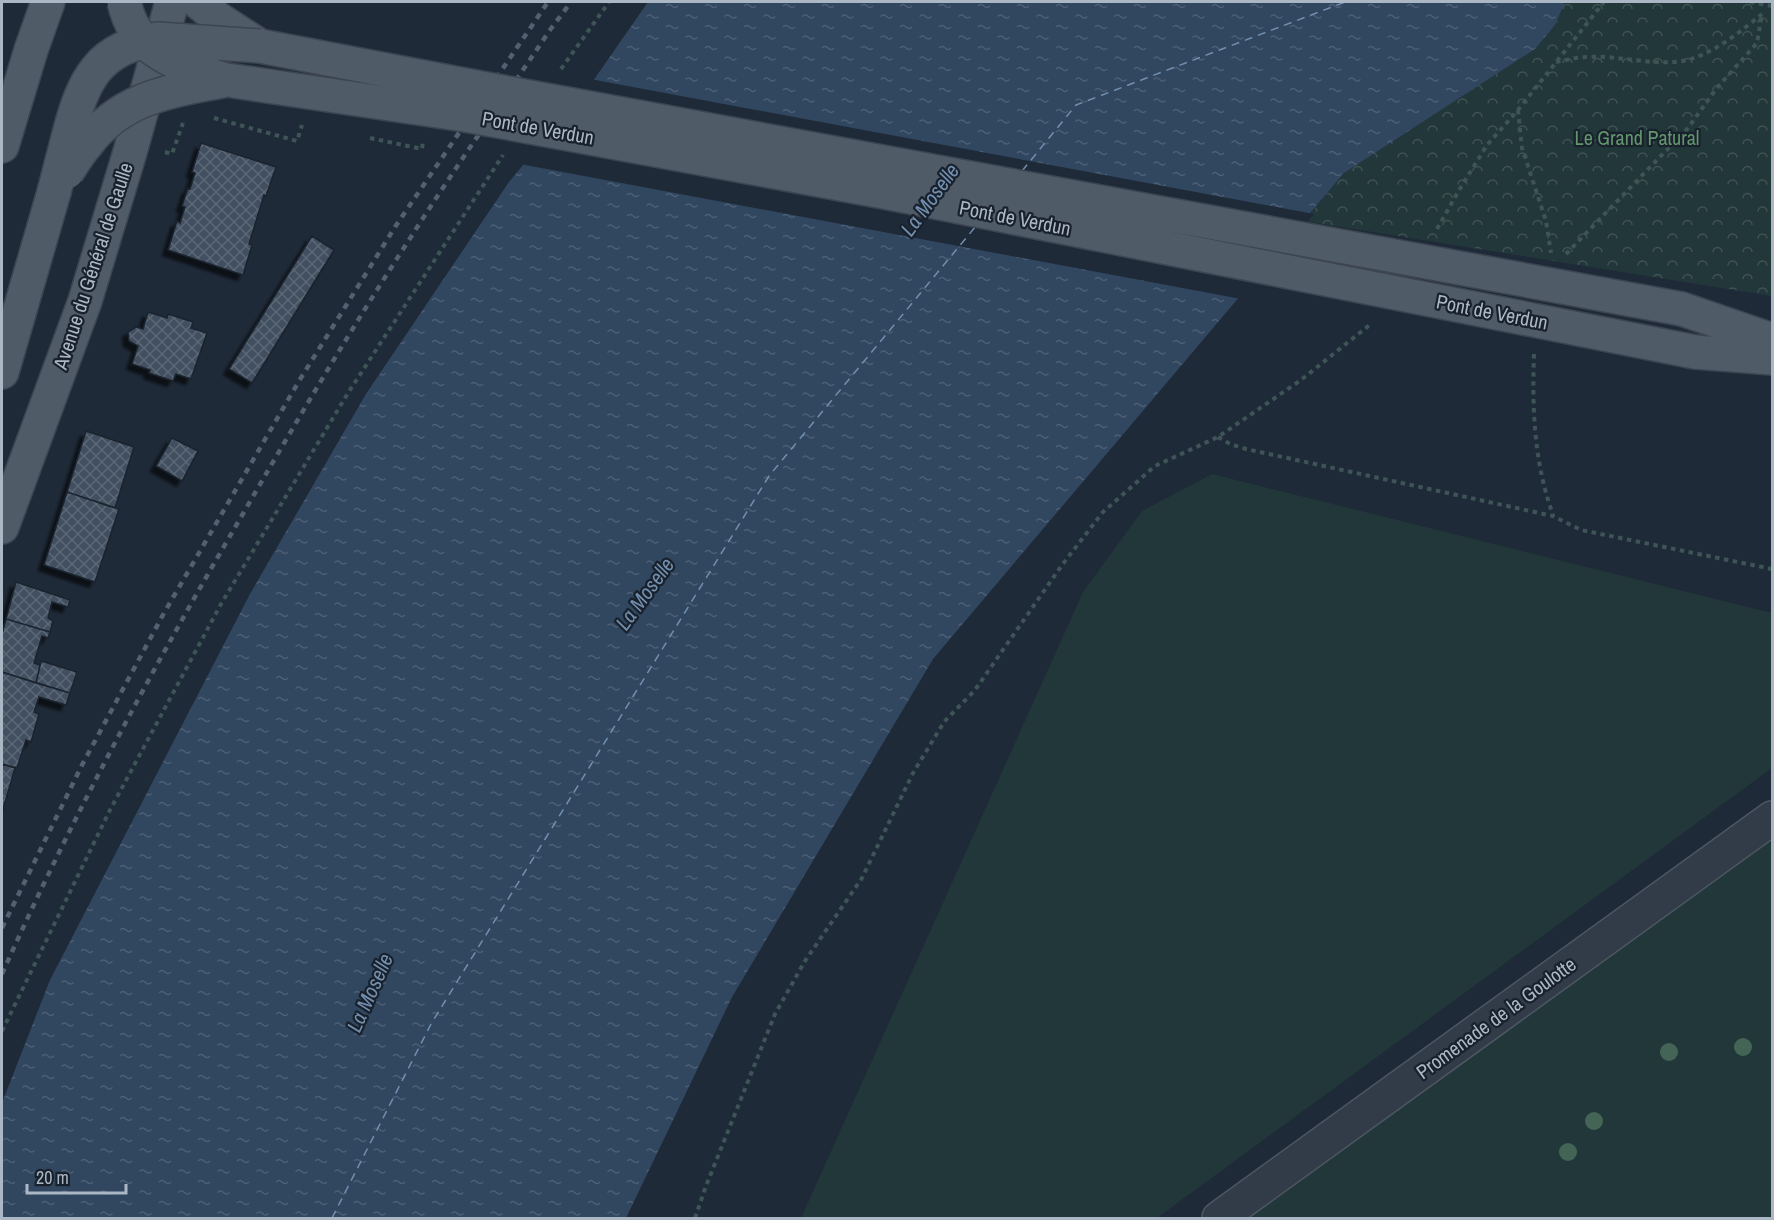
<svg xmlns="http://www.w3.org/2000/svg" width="1774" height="1220" font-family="'Archivo Narrow',sans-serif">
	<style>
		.green { fill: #213739 }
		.forest { fill: url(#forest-crowns) }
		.water { fill: url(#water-ripples) }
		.pier { fill: #1f2a38 }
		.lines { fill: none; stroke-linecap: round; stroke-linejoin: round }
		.ferry { stroke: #738faf; stroke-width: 1.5; stroke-dasharray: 8 6; stroke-linecap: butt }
		.building { fill: url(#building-cross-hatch); stroke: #1a232e; stroke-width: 1.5; filter: url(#shadow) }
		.minor-casing { stroke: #4d5763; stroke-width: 36 }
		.major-casing { stroke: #3c4551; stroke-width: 36 }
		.path { stroke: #3e5456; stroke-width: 4; stroke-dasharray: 4.5 4.5; stroke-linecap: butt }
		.minor { stroke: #323c48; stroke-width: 33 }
		.major { stroke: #505b68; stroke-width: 33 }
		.rail { stroke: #54606f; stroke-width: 4.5; stroke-dasharray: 6 6; stroke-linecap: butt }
		.major-bridge-casing { stroke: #3c4551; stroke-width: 36; stroke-linecap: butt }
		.major-bridge { stroke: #505b68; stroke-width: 33 }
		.tree { fill: #446555 }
		.labels { text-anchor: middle; stroke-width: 4.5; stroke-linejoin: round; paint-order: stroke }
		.street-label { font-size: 20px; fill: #acb7c5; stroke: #18212c }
		.park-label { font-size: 20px; fill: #63966d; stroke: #18212c }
		.water-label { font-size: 21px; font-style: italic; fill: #738faf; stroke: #18212c }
	</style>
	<defs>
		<pattern id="forest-crowns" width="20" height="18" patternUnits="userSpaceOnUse" patternTransform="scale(1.5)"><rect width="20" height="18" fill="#213739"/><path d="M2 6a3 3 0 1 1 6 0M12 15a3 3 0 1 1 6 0" fill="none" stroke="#3f5254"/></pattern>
		<pattern id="water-ripples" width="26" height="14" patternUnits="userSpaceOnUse" patternTransform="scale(1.5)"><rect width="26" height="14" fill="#314760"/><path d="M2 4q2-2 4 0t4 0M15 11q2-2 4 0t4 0" fill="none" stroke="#4c5f75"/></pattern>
		<pattern id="building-cross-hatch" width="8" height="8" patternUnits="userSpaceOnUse" patternTransform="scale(1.5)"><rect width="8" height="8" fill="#425060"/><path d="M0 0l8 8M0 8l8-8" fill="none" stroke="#5b6775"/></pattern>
		<filter id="shadow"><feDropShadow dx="-5.5" dy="5.5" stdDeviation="1.5" flood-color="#0009"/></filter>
	</defs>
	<rect width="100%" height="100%" fill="#1f2a38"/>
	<path class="green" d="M1212,474L1772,613V768L1157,1218H801L1083,592L1142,511Z
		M1772,838V1218H1241Z"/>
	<path class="forest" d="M1565,2H1772V296L1304,221L1344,173L1535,49L1555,25Z"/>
	<path class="water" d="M648,2H1565L1555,25L1535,49L1344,173L933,659L732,997L626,1218H2V1103L50,980L250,594L366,394L509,182L593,81Z"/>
	<path class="pier" d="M590,79L1314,214L1241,299L520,164Z"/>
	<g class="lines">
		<path class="ferry" d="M1022,171L1076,105L1345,2
			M332,1218L431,1024L769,476L976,226"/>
	</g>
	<path class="building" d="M201,143L276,167L266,196L264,195L249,244L252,245L243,275L168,250L177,221L180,223L185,207L182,206L188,188L190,189L195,173L192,172Z
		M312,236L334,250L252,383L229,369Z
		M148,312L167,318L168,314L193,322L191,328L207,333L191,379L176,374L173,381L149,373L150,370L132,364L138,346L129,341L128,332L136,327L143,329Z
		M86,431L134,447L115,508L67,492Z
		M172,438L198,451L182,481L156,466Z
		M67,492L119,509L95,582L44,565Z
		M16,582L70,600L68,607L52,602L48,618L53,621L50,632L6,619Z
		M6,619L50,632L48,638L42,636L34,663L40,665L36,683L2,672V634Z
		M41,661L77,672L70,693L36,683Z
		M2,672L70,693L66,705L39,697L34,712L39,714L31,742L26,740L17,768L2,764Z
		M2,764L15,768L2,813Z"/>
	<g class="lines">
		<defs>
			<path id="minor" d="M1219,1218L1772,818"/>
			<path id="major" d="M198,2L217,18L260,46L470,86
				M227,80L465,115
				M2,146L31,50L48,2
				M1682,309L1772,340
				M1695,352L1772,358
				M2,372L54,192
				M2,527L85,301L130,152L172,2"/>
		</defs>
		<use href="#minor" class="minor-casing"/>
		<use href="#major" class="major-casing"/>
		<path class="path" d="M1750,2L1772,6
			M1556,62C1567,60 1578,57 1588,57C1619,55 1650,66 1682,61C1711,56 1740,32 1762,14
			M561,69L609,2
			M1518,110L1522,148L1546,221L1551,253
			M214,118L297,141L302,125
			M370,138L422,149L423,141
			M165,152L172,154L183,123
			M1437,229L1458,192L1487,145L1518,110L1604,2
			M1566,254L1688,128L1716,89L1757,43L1762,14
			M1534,354C1532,410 1534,462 1553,515
			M1218,437L1230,444L1246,449L1553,516L1581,530L1772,569
			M2,1031L110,810L221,604L348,393L503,155
			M695,1218L706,1186L775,1014L805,961L862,878L913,773L944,722L975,690L1062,565L1103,512L1155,466L1218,437L1301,380L1372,323"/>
		<use href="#minor" class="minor"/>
		<use href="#major" class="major"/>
		<path class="rail" d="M2,928L82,765L164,613L299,381L395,227L548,2
			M2,974C73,815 156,662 244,512C297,420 351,329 409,240C454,169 503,100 550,30L571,2"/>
		<defs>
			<path id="major-bridge" d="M124,2C126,10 129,20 134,28C150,58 196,70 226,80
				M470,86L1682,309
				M465,115L884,192L1695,352
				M67,172C73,163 79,153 86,145C122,96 172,91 227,80
				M54,192C59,173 64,154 69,134C83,81 98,46 159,39L260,46"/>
		</defs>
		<use href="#major-bridge" class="major-bridge-casing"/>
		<use href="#major-bridge" class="major-bridge"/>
	</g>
	<g class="tree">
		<circle cx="1743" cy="1047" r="9"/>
		<circle cx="1669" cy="1052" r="9"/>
		<circle cx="1594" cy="1121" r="9"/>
		<circle cx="1568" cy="1152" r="9"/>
	</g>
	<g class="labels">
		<g class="street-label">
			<text transform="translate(538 128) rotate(10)" y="7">Pont de Verdun</text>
			<text transform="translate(1015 218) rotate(11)" y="7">Pont de Verdun</text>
			<text transform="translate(93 266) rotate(-72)" y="7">Avenue du Général de Gaulle</text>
			<text transform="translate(1492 312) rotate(11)" y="7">Pont de Verdun</text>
			<text transform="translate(1496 1018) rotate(-36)" y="7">Promenade de la Goulotte</text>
		</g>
		<g class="park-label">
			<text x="1637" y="145">Le Grand Patural</text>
		</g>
		<g class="water-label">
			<text transform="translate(930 200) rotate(-54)" y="7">La Moselle</text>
			<text transform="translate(645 594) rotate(-54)" y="7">La Moselle</text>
			<text transform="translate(370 993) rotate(-66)" y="7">La Moselle</text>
		</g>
	</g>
	<rect width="1774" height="1220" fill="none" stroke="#acb7c5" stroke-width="6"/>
	<path d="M27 1184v9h99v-9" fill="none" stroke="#acb7c5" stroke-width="3"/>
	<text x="36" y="1184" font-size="18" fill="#acb7c5" stroke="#18212c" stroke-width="4.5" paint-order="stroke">20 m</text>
</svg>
